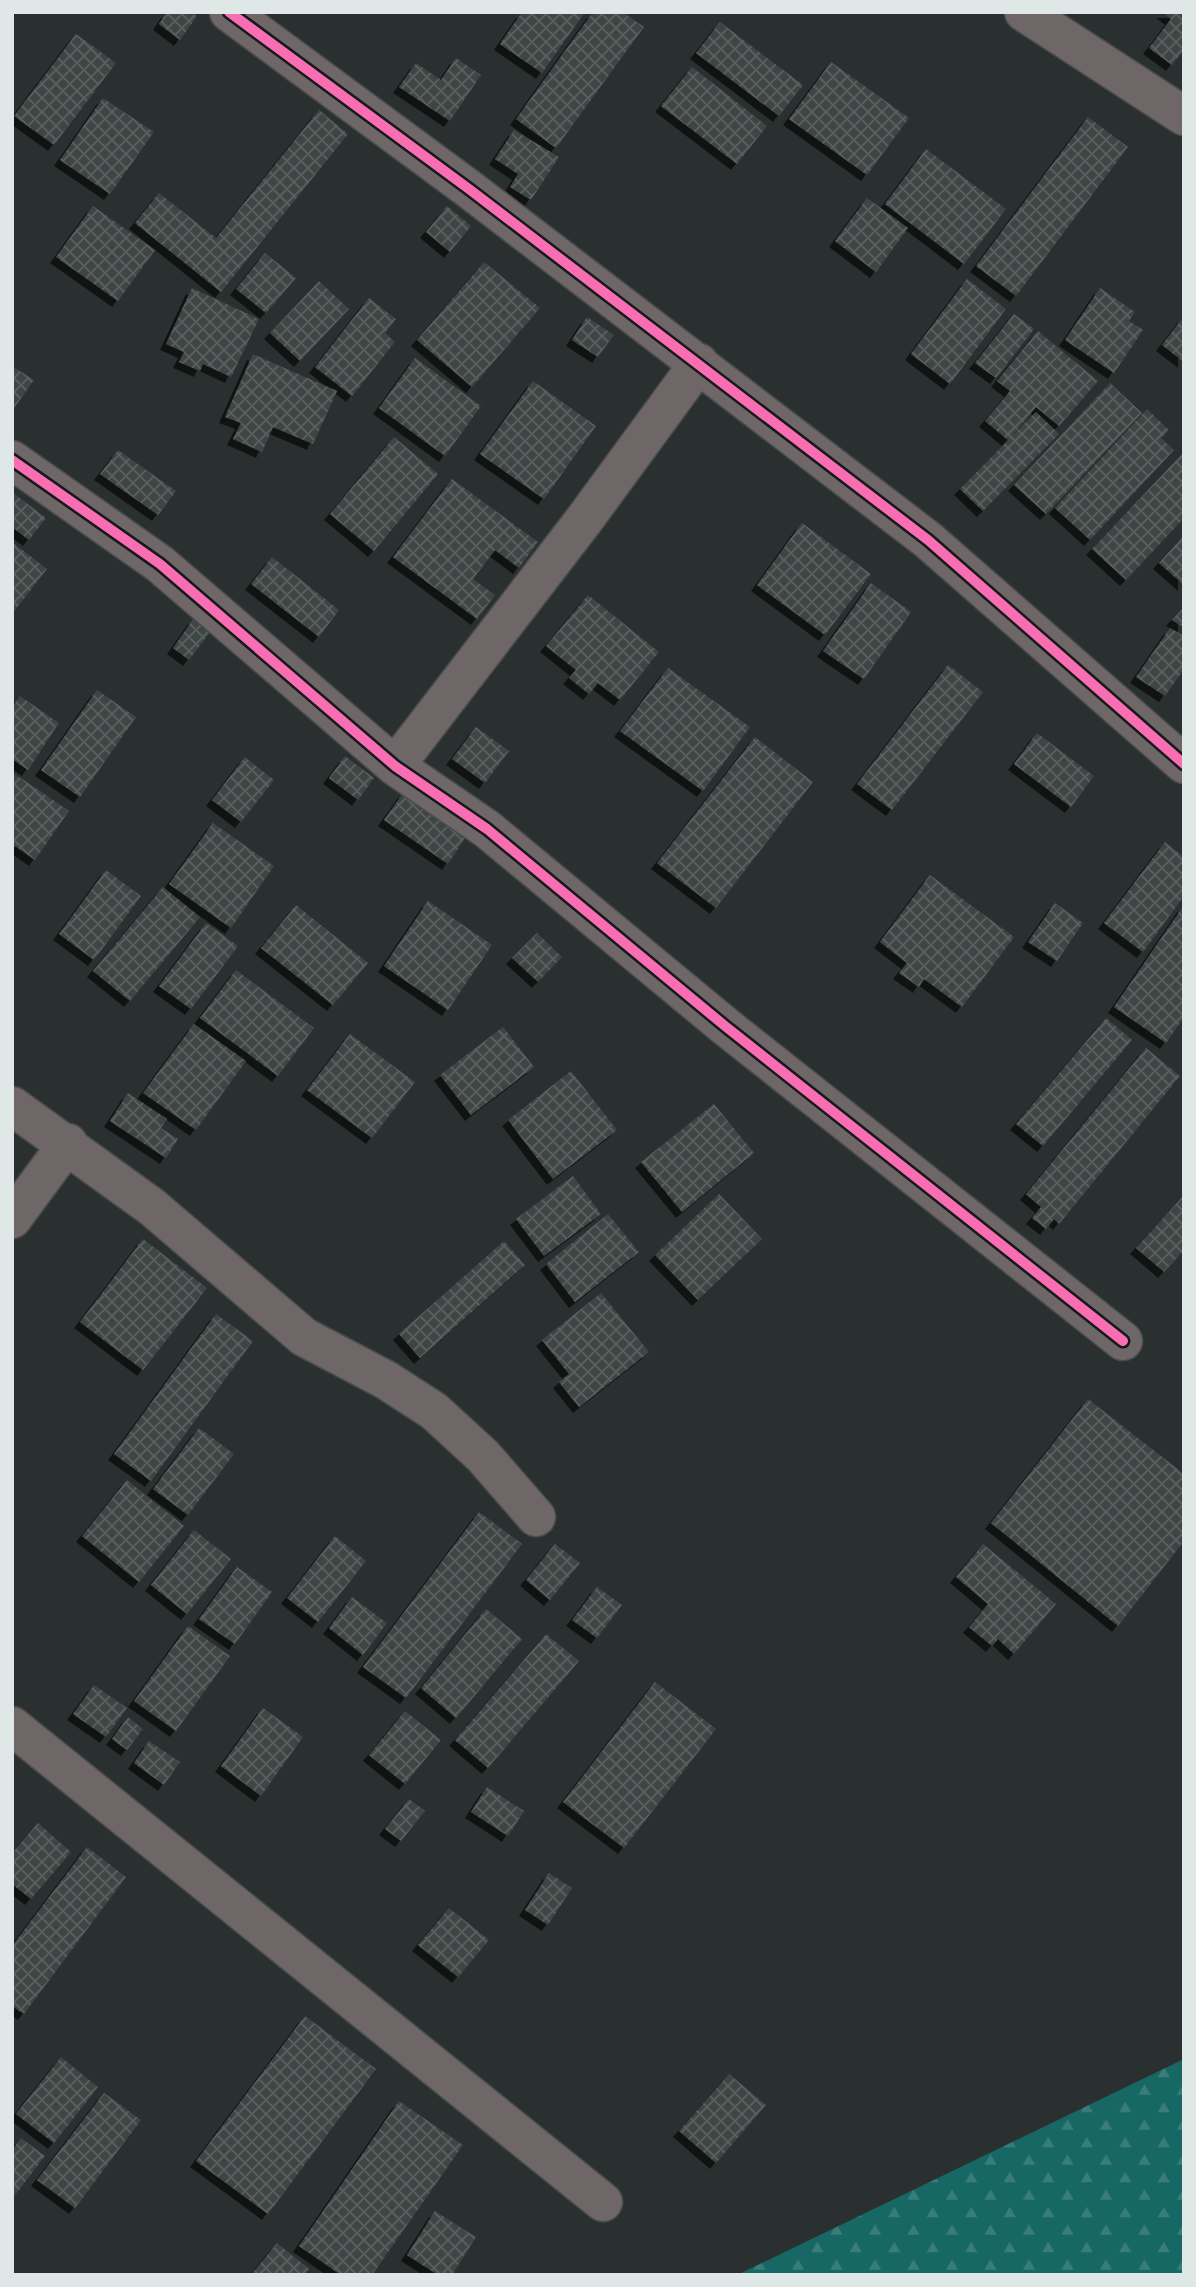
<svg xmlns="http://www.w3.org/2000/svg" width="1196" height="2287" font-family="'Noto Sans',sans-serif">
	<style>
		.forest { fill: url(#forest-firs) }
		.building { fill: url(#building-cross-hatch); filter: url(#shadow) }
		.lines { fill: none; stroke-linecap: round; stroke-linejoin: round }
		.minor-casing { stroke: #484d4c; stroke-width: 41 }
		.minor { stroke: #6f6767; stroke-width: 38 }
		.cycleway-casing { stroke: #141919; stroke-width: 15 }
		.cycleway { stroke: #f96db3; stroke-width: 10 }
	</style>
	<defs>
		<pattern id="forest-firs" width="22" height="20" patternUnits="userSpaceOnUse" patternTransform="scale(1.75)"><rect width="22" height="20" fill="#176764"/><path d="M5 1l3.5 6h-7zM16 11l3.5 6h-7z" fill="#387d7a"/></pattern>
		<pattern id="building-cross-hatch" width="8" height="8" patternUnits="userSpaceOnUse" patternTransform="scale(1.75)"><rect width="8" height="8" fill="#3e4544"/><path d="M0 0l8 8M0 8l8-8" fill="none" stroke="#5a605f"/></pattern>
		<filter id="shadow"><feDropShadow dx="-6" dy="6" stdDeviation="0" flood-color="#0009"/></filter>
	</defs>
	<rect width="100%" height="100%" fill="#2a3030"/>
	<path class="forest" d="M1184,2059V2275H737Z"/>
	<path class="building" d="M167,12H191L197,16L180,40L159,24Z
		M522,12H585L542,73L500,44Z
		M593,12H623L644,27L556,148L516,119Z
		M1162,12H1184V50L1172,65L1149,48L1171,19Z
		M720,22L803,85L779,116L696,53Z
		M76,34L116,63L54,145L14,116Z
		M456,58L481,75L450,121L399,87L416,63L441,80Z
		M831,62L909,118L867,175L789,119Z
		M692,67L767,126L737,164L661,106Z
		M103,98L154,132L110,194L60,160Z
		M319,110L348,134L221,292L135,223L159,193L216,238Z
		M1088,117L1128,147L1016,296L976,266Z
		M514,130L559,157L531,200L510,187L518,174L495,159Z
		M926,149L1006,209L964,264L885,204Z
		M867,198L908,228L876,272L835,241Z
		M93,206L155,250L118,301L56,257Z
		M447,206L471,226L450,252L426,232Z
		M265,253L296,278L266,313L236,289Z
		M484,262L540,308L472,387L417,340Z
		M967,279L1006,309L950,384L911,354Z
		M319,281L349,309L300,361L270,333Z
		M192,288L259,319L231,377L203,364L200,371L179,362L184,352L166,344Z
		M1100,288L1135,312L1129,321L1143,330L1114,373L1065,340Z
		M369,298L396,319L385,333L395,342L352,396L315,367Z
		M1014,314L1034,329L996,378L975,363Z
		M1184,316V362L1162,345Z
		M587,317L614,335L598,357L572,340Z
		M1038,331L1098,381L1059,426L1036,407L1012,436L1036,412L1059,434L983,511L960,489L1008,440L985,421L1010,391L997,381Z
		M253,354L337,391L313,444L273,427L262,452L233,439L241,423L225,417Z
		M415,358L481,406L445,456L379,408Z
		M12,366L34,380L12,411Z
		M533,381L596,426L544,499L480,454Z
		M1110,383L1142,413L1046,514L1014,485Z
		M1147,409L1169,430L1161,438L1174,450L1090,540L1055,508Z
		M394,437L438,474L374,551L330,514Z
		M118,450L176,491L158,515L100,474Z
		M1184,452V518L1126,580L1092,549Z
		M452,479L538,542L519,568L495,550L473,579L495,595L477,619L393,557Z
		M12,492L46,518L29,540L12,527Z
		M802,523L871,574L825,635L757,585Z
		M1184,535V585L1159,563Z
		M12,542L47,569L12,614Z
		M272,557L339,610L319,637L251,584Z
		M871,583L911,612L864,679L823,651Z
		M588,595L659,652L620,700L598,683L589,694L569,678L576,670L546,646Z
		M1184,607V628L1172,620Z
		M194,618L211,631L189,660L173,648Z
		M1170,628L1184,636V669L1165,696L1136,677Z
		M948,665L983,692L892,810L857,784Z
		M668,668L750,727L703,791L620,731Z
		M97,690L136,717L80,797L41,770Z
		M20,696L59,723L28,770L12,759V707Z
		M476,727L509,751L485,783L452,759Z
		M1037,733L1094,776L1071,807L1014,764Z
		M755,737L813,782L716,908L657,863Z
		M345,756L374,778L358,800L329,778Z
		M245,757L274,780L241,822L212,800Z
		M12,772L69,811L35,860L15,846L12,850Z
		M404,792L467,835L448,864L384,820Z
		M213,823L274,866L231,928L169,884Z
		M1165,842L1184,857L1181,869L1184,871V896L1143,952L1104,923Z
		M106,870L141,896L94,960L59,934Z
		M930,875L1014,937L962,1007L924,979L919,987L899,973L907,963L880,942Z
		M163,887L200,917L130,1001L93,971Z
		M428,901L492,945L448,1010L384,966Z
		M1055,903L1083,923L1057,961L1028,942Z
		M296,905L368,963L333,1005L261,948Z
		M1184,905V1017L1166,1043L1114,1007Z
		M206,923L238,946L191,1009L159,986Z
		M537,933L562,957L538,982L512,958Z
		M236,970L314,1028L278,1076L200,1018Z
		M1106,1018L1132,1040L1043,1146L1016,1124Z
		M194,1024L246,1061L196,1130L143,1093Z
		M503,1027L534,1067L471,1115L440,1075Z
		M350,1034L415,1082L372,1138L307,1090Z
		M1146,1048L1180,1076L1059,1224L1054,1219L1046,1229L1032,1218L1041,1207L1026,1194Z
		M571,1071L617,1130L553,1179L508,1120Z
		M128,1093L167,1119L161,1128L178,1139L166,1158L110,1121Z
		M714,1104L754,1153L682,1212L641,1162Z
		M573,1176L601,1214L544,1256L516,1219Z
		M719,1194L762,1239L698,1300L655,1255Z
		M1184,1195V1250L1164,1272L1136,1248Z
		M608,1214L639,1252L575,1302L546,1264Z
		M143,1239L207,1288L143,1370L80,1322Z
		M504,1241L525,1265L420,1358L399,1334Z
		M601,1293L649,1352L579,1407L559,1382L569,1374L542,1340Z
		M216,1314L253,1341L151,1481L114,1454Z
		M1088,1399L1184,1474V1541L1118,1626L991,1523Z
		M199,1428L234,1454L188,1515L153,1489Z
		M127,1480L184,1526L139,1582L82,1536Z
		M479,1512L522,1544L406,1698L363,1667Z
		M194,1530L231,1559L187,1614L151,1585Z
		M335,1536L366,1561L318,1622L287,1598Z
		M555,1544L580,1563L550,1600L526,1580Z
		M983,1544L1056,1604L1014,1654L998,1639L992,1646L969,1627L988,1604L956,1577Z
		M237,1567L272,1592L235,1644L199,1619Z
		M597,1587L622,1605L597,1638L572,1620Z
		M352,1597L387,1623L363,1655L329,1628Z
		M486,1609L522,1639L456,1718L421,1688Z
		M188,1626L230,1656L176,1731L134,1701Z
		M546,1634L579,1661L488,1768L455,1740Z
		M655,1682L716,1729L624,1848L563,1802Z
		M94,1685L127,1708L106,1737L73,1714Z
		M263,1708L303,1737L261,1796L221,1766Z
		M405,1711L441,1740L405,1784L369,1755Z
		M128,1717L143,1729L127,1750L112,1739Z
		M149,1741L180,1762L164,1785L134,1763Z
		M487,1787L524,1811L508,1836L471,1812Z
		M409,1799L425,1811L401,1841L385,1829Z
		M38,1823L71,1852L31,1899L12,1884V1853Z
		M87,1847L126,1877L24,2014L12,2006V1946Z
		M549,1873L572,1888L548,1925L525,1910Z
		M449,1908L489,1940L458,1977L418,1945Z
		M305,2016L376,2069L268,2214L196,2161Z
		M61,2057L98,2087L54,2143L16,2114Z
		M729,2074L766,2105L716,2163L679,2131Z
		M104,2093L141,2120L75,2208L37,2180Z
		M399,2101L463,2145L372,2275H341L299,2246Z
		M21,2138L45,2156L12,2199V2150Z
		M435,2211L476,2237L452,2275H438L407,2255Z
		M277,2243L309,2269L305,2275H251Z"/>
	<g class="lines">
		<defs>
			<path id="minor" d="M229,12L469,189L928,540L1184,764
				M1024,12L1184,116
				M12,460L160,564L395,766L487,829L725,1026L1123,1341
				M395,766L584,520L699,363
				M12,1106L152,1207L304,1337L386,1380L434,1411L483,1456L536,1517
				M12,1219L68,1143
				M12,1726L603,2202"/>
		</defs>
		<use href="#minor" class="minor-casing"/>
		<use href="#minor" class="minor"/>
		<defs>
			<path id="cycleway" d="M229,12L469,189L928,540L1184,764
				M12,460L160,564L395,766L487,829L725,1026L1123,1341"/>
		</defs>
		<use href="#cycleway" class="cycleway-casing"/>
		<use href="#cycleway" class="cycleway"/>
	</g>
	<rect width="1196" height="2287" fill="none" stroke="#e0e8e7" stroke-width="28"/>
</svg>
